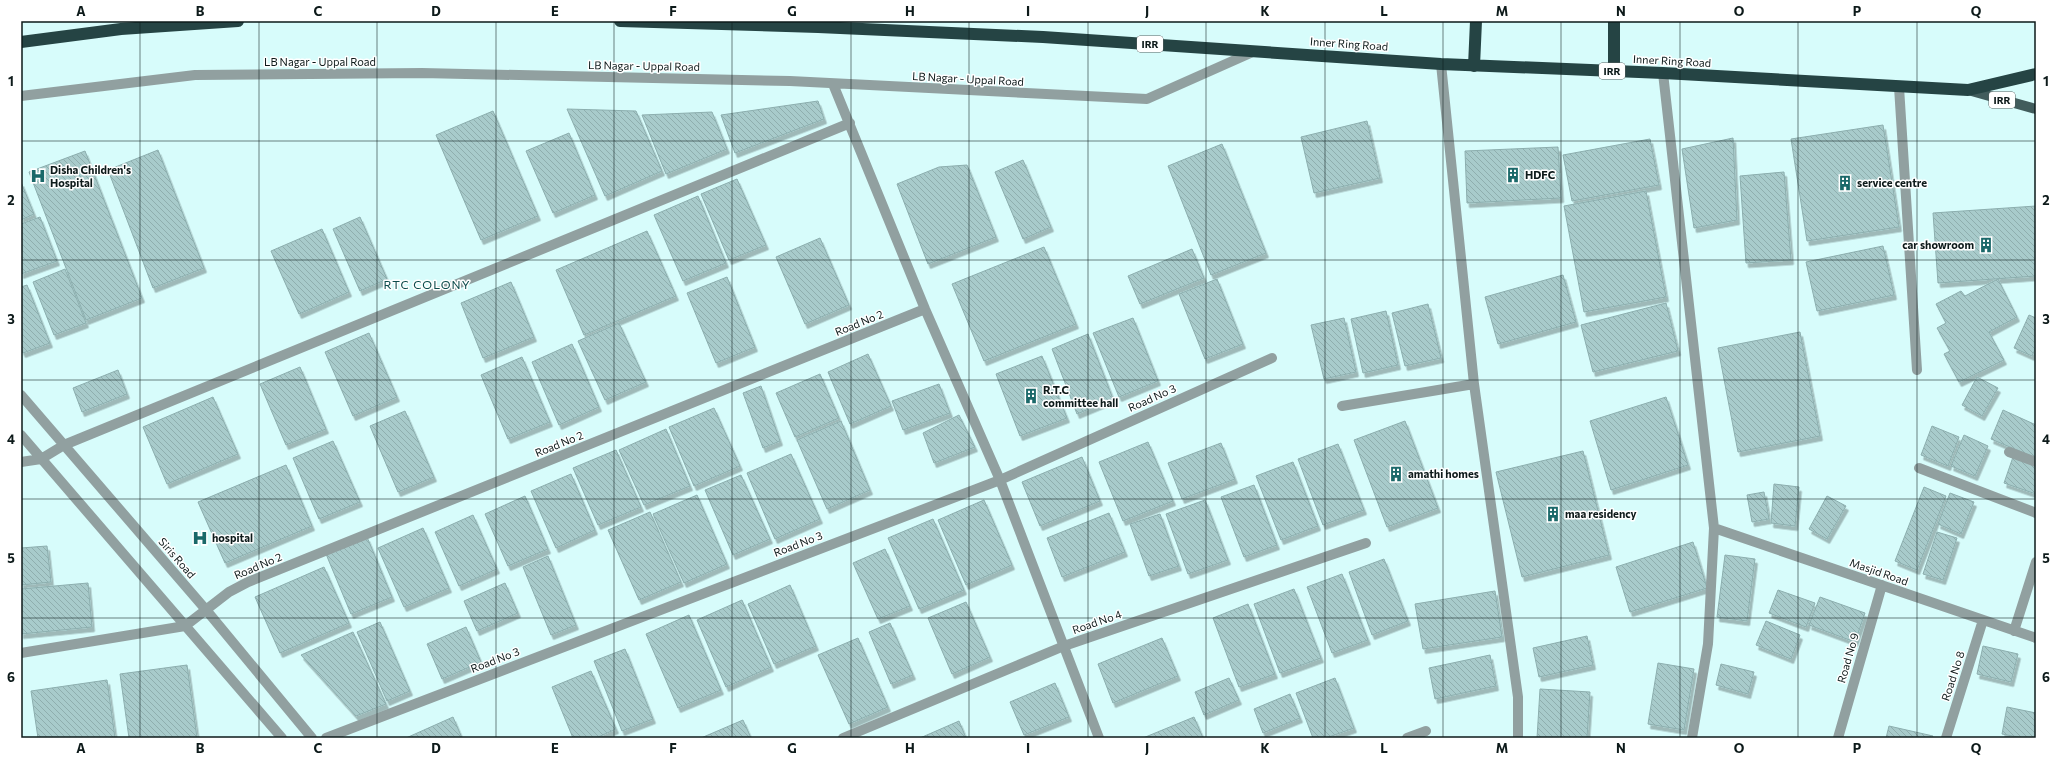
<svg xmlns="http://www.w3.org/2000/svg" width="2057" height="759" font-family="Commissioner,sans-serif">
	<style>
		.building { fill: url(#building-back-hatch); stroke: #8caeae; filter: url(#shadow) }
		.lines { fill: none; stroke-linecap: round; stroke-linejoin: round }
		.minor { stroke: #91a0a0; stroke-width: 10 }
		.major { stroke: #415c5c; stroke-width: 10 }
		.highway { stroke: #254444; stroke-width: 12 }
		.grid { fill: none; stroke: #0d1a1a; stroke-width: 1; stroke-opacity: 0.55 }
		.labels { text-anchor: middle; stroke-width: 3; stroke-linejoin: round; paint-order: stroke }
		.shield { fill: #fff; stroke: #565f5f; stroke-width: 1 }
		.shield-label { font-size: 10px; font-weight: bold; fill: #0d1a1a }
		.street-label { font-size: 11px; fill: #0d1a1a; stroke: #fff }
		.poi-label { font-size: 11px; font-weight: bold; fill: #0d1a1a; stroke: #fff; text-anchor: start }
		.neighbourhood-label { font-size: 12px; letter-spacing: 1px; fill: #0c4c4c; stroke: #fff }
		.neatline { fill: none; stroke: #0d1a1a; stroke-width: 1.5 }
		.grid-label { font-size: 13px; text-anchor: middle; font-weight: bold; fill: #0d1a1a }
	</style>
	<defs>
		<pattern id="building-back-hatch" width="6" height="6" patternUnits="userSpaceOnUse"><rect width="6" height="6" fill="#a8cbcb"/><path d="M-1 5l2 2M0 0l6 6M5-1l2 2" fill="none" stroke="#8faeae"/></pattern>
		<filter id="shadow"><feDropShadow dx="2.5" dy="4.5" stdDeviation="0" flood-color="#0004"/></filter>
	</defs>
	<rect width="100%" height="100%" fill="#d7fcfb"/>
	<path class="building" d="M818,101L824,119L735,153L721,115Z
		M567,109L636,111L662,171L605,196Z
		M493,111L538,216L481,240L436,135Z
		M712,112L727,149L666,174L642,115Z
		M1367,121L1380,178L1314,193L1301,137Z
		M1883,125L1899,227L1807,241L1791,139Z
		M569,133L595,195L553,213L526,151Z
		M1733,138L1737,220L1694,228L1682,149Z
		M1650,139L1659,185L1572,201L1563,155Z
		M1222,144L1266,253L1211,275L1168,166Z
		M1558,147L1561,198L1467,203L1465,151Z
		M158,150L204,268L153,288L108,170Z
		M85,151L142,298L86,320L29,172Z
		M1023,160L1051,227L1023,239L995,172Z
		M967,165L996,237L928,264L897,184L939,167Z
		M1784,172L1791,260L1746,263L1740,176Z
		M737,179L766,245L729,260L701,194Z
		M21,182L34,214L21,220Z
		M1646,191L1666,297L1584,312L1564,206Z
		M698,196L726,263L683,281L654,215Z
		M2036,206V276L1938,283L1933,213Z
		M40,217L57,261L21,274V224Z
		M360,217L387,279L360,291L333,229Z
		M322,229L349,292L299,314L271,251Z
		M647,231L676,296L584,335L556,270Z
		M820,238L849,305L805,324L776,257Z
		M1883,246L1894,295L1817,311L1806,262Z
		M1044,247L1076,324L984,361L952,284Z
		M1192,249L1204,278L1140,304L1128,276Z
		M65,269L86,323L54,335L33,282Z
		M1563,275L1576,322L1498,344L1485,297Z
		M727,277L755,347L716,363L687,293Z
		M1217,279L1243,344L1205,359L1179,294Z
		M1998,279L2017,317L1989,332L2004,360L1959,382L1944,354L1950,351L1937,328L1946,323L1936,304L1961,291L1965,296Z
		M511,282L534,337L483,358L461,303Z
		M27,285L50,343L23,353L21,349V287Z
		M1666,303L1678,351L1593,372L1581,325Z
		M1428,304L1441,358L1405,366L1392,313Z
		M1386,311L1398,365L1363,373L1351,319Z
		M2029,315L2036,318V347L2032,356L2014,348Z
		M1133,318L1158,381L1119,397L1093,333Z
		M1344,318L1356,372L1324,379L1311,325Z
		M619,323L646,382L605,400L578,341Z
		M1800,332L1820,436L1738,452L1718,348Z
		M369,333L397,397L353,416L325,352Z
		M1088,334L1113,399L1077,414L1052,349Z
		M572,344L599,407L559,425L532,362Z
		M868,354L891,406L850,424L828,372Z
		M1042,356L1067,418L1020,436L996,374Z
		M522,357L550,422L508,439L481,375Z
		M300,367L326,429L286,445L260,384Z
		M118,370L127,394L82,412L73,388Z
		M820,374L839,418L795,437L776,393Z
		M1977,377L1998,388L1982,416L1962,405Z
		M939,384L950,413L903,430L892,401Z
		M761,386L780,441L763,448L743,393Z
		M213,397L238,454L167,484L143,427Z
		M1666,397L1688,465L1611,490L1590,421Z
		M714,408L740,466L694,486L669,427Z
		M2003,410L2036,425V458L1991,439Z
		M405,411L434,477L398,492L370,426Z
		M959,415L975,447L934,463L923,433Z
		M841,421L870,490L827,509L797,440Z
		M1405,421L1438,508L1387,527L1354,440Z
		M1932,426L1959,437L1948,466L1921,455Z
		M666,429L690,486L644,505L619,450Z
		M1964,435L1988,446L1975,476L1951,466Z
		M333,441L360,502L319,519L293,458Z
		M1148,442L1173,501L1123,521L1099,462Z
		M1221,443L1235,479L1182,499L1168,463Z
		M1338,444L1364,510L1323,525L1298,459Z
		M616,450L641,507L598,525L573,468Z
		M1583,451L1609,555L1522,577L1496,472Z
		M791,454L820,519L775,539L747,473Z
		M1082,457L1100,501L1040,526L1022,482Z
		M2013,457L2036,465V494L2004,483Z
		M1293,462L1318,526L1281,540L1256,476Z
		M286,465L312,526L225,563L198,502Z
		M571,474L595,530L556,548L531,491Z
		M741,475L770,539L733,555L705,490Z
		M1774,484L1799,487L1795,526L1771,523Z
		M1254,485L1277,545L1244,557L1221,497Z
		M1924,487L1946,496L1917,570L1895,561Z
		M1764,492L1769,519L1752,522L1747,495Z
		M1950,493L1974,502L1961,534L1938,524Z
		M697,495L727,564L684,583L653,514Z
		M525,496L548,549L508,566L485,514Z
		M1827,496L1846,506L1827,539L1809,529Z
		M984,500L1012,565L966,585L938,520Z
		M1205,500L1228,560L1188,574L1166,514Z
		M650,512L681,582L639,600L608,530Z
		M1109,513L1125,552L1062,577L1047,538Z
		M1160,514L1179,566L1149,576L1130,524Z
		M473,515L497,569L459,586L435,532Z
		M933,519L964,590L919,609L888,538Z
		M423,528L449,588L404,607L378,548Z
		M1937,532L1957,538L1943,580L1923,574Z
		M367,537L392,597L351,614L326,554Z
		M1693,542L1707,588L1630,612L1616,567Z
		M47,546L51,582L21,585V548Z
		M885,549L910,606L878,619L853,563Z
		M1725,555L1755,559L1747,621L1717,617Z
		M548,556L576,625L551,635L523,567Z
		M1384,559L1408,621L1372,635L1349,572Z
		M324,567L349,623L280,653L255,597Z
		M1342,574L1368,640L1332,653L1307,587Z
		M88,583L92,627L21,634V589Z
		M505,583L518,613L477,631L464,601Z
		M790,585L816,646L774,664L748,604Z
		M1294,589L1321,658L1280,673L1254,604Z
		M1778,590L1815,603L1806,627L1769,613Z
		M1495,591L1502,637L1423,649L1415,604Z
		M1820,597L1865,613L1855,642L1809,625Z
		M742,600L771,667L726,687L697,620Z
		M966,602L990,657L952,674L928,618Z
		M1248,604L1275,674L1239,687L1213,618Z
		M689,615L721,690L678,708L646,634Z
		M1766,621L1800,635L1791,659L1756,645Z
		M380,622L410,691L387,701L357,632Z
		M890,623L913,675L891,684L869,632Z
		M466,627L481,662L442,679L427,644Z
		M353,632L386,704L356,716L301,655Z
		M1587,636L1593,665L1539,677L1533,648Z
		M858,638L888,707L849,724L818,655Z
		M1162,638L1178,676L1113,703L1098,664Z
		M1983,646L2018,654L2011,682L1977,674Z
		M625,649L653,719L622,731L594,661Z
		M1490,655L1496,686L1435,699L1429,668Z
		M1658,663L1694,669L1684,730L1648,724Z
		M1721,664L1754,672L1748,694L1716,685Z
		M187,665L197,738H129L120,674Z
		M591,671L616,729L596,738H573L552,687Z
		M1229,678L1239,700L1204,715L1195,692Z
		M1335,678L1354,728L1326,738H1313L1296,693Z
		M107,680L115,738H38L31,691Z
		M1055,683L1069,717L1024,735L1010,702Z
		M1540,689L1590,692L1587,738H1537Z
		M1290,694L1300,718L1263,733L1254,709Z
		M2007,707L2036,713V738H2023L2002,734Z
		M453,717L462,738H406Z
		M1194,717L1203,738H1143Z
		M743,720L751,738H701Z
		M959,721L966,738H920Z
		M1889,726L1933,736L1932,738H1886Z"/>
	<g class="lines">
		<path class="minor" d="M1441,64L1474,384L1518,697V738
			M1663,73L1714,528L1708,644L1692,738
			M833,84L925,309L1000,480L1099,738
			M1899,87L1917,370
			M21,96L195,75L422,73L790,81L1147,99L1255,51
			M21,395L207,611L312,738
			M1342,406L1474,384
			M21,435L282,738
			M2009,452L2036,462
			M21,462L41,459L64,445L850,123
			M1919,468L2036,513
			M1714,528L2036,638
			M2014,631L2036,562
			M21,653L185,626L229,592L248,582L925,309
			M326,738L1000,480L1272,358
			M843,738L1064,646L1366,543
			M1407,738L1426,731
			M1838,738L1882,585
			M1946,738L1983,620"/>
		<path class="major" d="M1968,90L2036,109"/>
		<path class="highway" d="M620,21L818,27L1043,37L1441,64L1663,73L1968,90L2036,74
			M1614,21V71
			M21,42L121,29L238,21
			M1474,66L1476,21"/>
	</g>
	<path class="grid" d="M140,21V738M259,21V738M377,21V738M496,21V738M614,21V738M732,21V738M851,21V738M969,21V738M1088,21V738M1206,21V738M1325,21V738M1443,21V738M1561,21V738M1680,21V738M1798,21V738M1917,21V738M21,141H2036M21,260H2036M21,380H2036M21,499H2036M21,618H2036"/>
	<defs>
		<symbol id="building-bare" viewBox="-9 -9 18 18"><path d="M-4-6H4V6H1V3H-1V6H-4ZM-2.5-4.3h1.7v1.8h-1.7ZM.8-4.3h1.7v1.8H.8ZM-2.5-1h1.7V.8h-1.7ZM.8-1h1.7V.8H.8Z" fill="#1a6869" stroke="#fff" stroke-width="2.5" paint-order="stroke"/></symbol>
		<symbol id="hospital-bare" viewBox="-9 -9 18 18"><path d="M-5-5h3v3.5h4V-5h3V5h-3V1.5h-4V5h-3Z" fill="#1a6869" stroke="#fff" stroke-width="2.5" paint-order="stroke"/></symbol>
	</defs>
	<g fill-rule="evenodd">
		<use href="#building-bare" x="1502" y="164" width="22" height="22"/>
		<use href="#hospital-bare" x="27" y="165" width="22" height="22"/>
		<use href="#building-bare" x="1834" y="172" width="22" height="22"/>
		<use href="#building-bare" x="1975" y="234" width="22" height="22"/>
		<use href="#building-bare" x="1020" y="385" width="22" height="22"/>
		<use href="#building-bare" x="1385" y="463" width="22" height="22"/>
		<use href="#building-bare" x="1542" y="503" width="22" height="22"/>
		<use href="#hospital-bare" x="189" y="527" width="22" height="22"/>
	</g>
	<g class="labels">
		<g class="shield">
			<rect x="1137" y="36" width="26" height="16" rx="3"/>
			<rect x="1599" y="63" width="26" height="16" rx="3"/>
			<rect x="1989" y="92" width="26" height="16" rx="3"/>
		</g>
		<g class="shield-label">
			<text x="1150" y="48">IRR</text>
			<text x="1612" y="75">IRR</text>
			<text x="2002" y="104">IRR</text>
		</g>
		<g class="street-label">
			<text transform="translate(1349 44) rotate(4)" y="4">Inner Ring Road</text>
			<text transform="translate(1672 61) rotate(3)" y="4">Inner Ring Road</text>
			<text x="320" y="66">LB Nagar - Uppal Road</text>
			<text transform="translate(644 66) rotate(1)" y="4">LB Nagar - Uppal Road</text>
			<text transform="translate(968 79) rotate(3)" y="4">LB Nagar - Uppal Road</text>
			<text transform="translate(859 323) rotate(-22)" y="4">Road No 2</text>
			<text transform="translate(1152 398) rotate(-24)" y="4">Road No 3</text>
			<text transform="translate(559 444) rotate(-22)" y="4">Road No 2</text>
			<text transform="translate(798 544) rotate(-21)" y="4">Road No 3</text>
			<text transform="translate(177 558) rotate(49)" y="4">Siris Road</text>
			<text transform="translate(258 566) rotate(-23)" y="4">Road No 2</text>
			<text transform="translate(1879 572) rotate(19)" y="4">Masjid Road</text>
			<text transform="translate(1097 622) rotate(-19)" y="4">Road No 4</text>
			<text transform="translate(1848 658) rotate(-74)" y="4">Road No 9</text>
			<text transform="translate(495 660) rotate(-21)" y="4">Road No 3</text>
			<text transform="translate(1953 676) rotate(-72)" y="4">Road No 8</text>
		</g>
		<g class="poi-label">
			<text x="50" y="174">Disha Children's<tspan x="50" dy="13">Hospital</tspan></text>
			<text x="1525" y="179">HDFC</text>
			<text x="1857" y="187">service centre</text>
			<text x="1974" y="249" text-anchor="end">car showroom</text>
			<text x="1043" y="394">R.T.C<tspan x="1043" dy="13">committee hall</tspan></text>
			<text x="1408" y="478">amathi homes</text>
			<text x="1565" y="518">maa residency</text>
			<text x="212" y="542">hospital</text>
		</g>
		<g class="neighbourhood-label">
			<text x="427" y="289">RTC COLONY</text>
		</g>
	</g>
	<rect width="2057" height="759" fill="none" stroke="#ffffff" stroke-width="44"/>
	<rect x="22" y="22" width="2013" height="715" class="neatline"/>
	<g class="grid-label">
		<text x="81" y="16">A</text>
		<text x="200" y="16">B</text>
		<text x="318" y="16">C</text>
		<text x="436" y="16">D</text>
		<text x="555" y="16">E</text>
		<text x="673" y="16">F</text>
		<text x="792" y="16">G</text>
		<text x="910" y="16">H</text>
		<text x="1028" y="16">I</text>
		<text x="1147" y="16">J</text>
		<text x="1265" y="16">K</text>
		<text x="1384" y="16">L</text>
		<text x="1502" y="16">M</text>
		<text x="1621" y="16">N</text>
		<text x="1739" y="16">O</text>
		<text x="1857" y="16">P</text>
		<text x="1976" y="16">Q</text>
		<text x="11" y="86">1</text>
		<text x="2046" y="86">1</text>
		<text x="11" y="205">2</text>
		<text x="2046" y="205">2</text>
		<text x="11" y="324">3</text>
		<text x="2046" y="324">3</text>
		<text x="11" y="444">4</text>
		<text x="2046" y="444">4</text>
		<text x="11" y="563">5</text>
		<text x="2046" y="563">5</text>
		<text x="11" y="682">6</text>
		<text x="2046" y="682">6</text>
		<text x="81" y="753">A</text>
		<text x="200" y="753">B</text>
		<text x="318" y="753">C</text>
		<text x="436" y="753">D</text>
		<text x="555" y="753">E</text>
		<text x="673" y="753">F</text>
		<text x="792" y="753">G</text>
		<text x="910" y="753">H</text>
		<text x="1028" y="753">I</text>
		<text x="1147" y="753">J</text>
		<text x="1265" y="753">K</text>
		<text x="1384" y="753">L</text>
		<text x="1502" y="753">M</text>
		<text x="1621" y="753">N</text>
		<text x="1739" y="753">O</text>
		<text x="1857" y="753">P</text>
		<text x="1976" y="753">Q</text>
	</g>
</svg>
